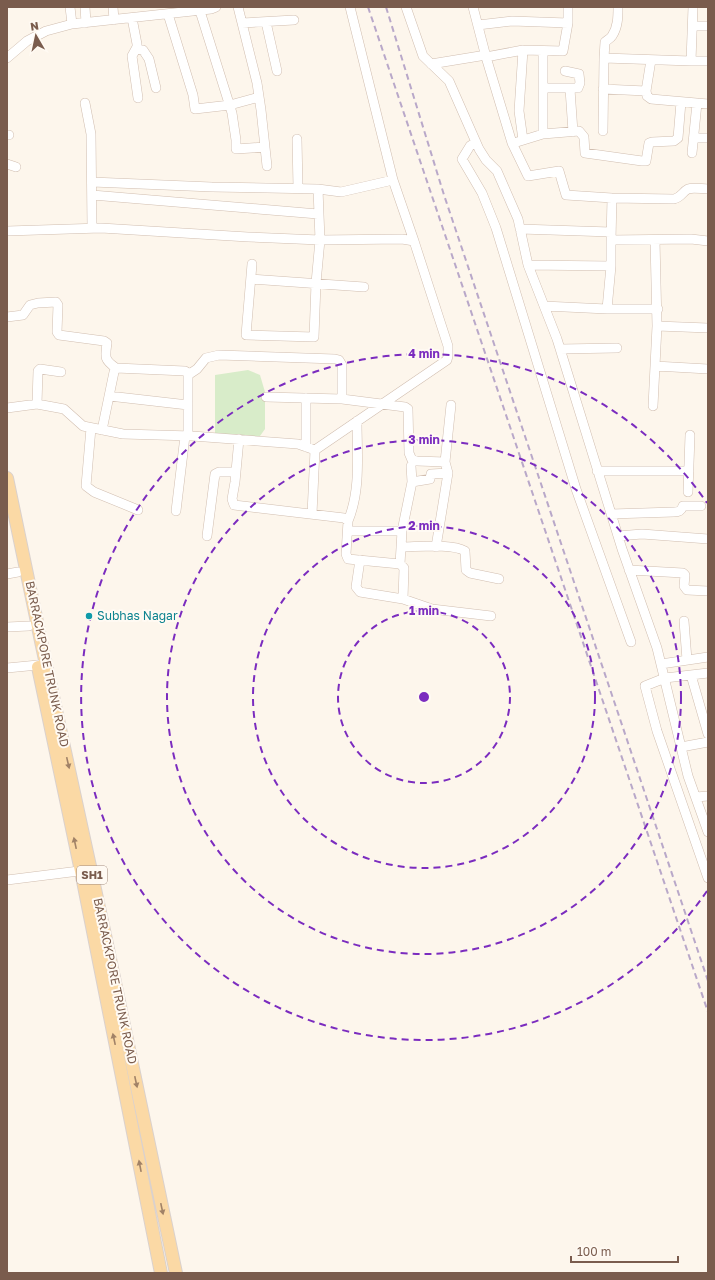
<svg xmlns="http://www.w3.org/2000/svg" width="715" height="1280" font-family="'Golos Text',sans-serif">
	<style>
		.green { fill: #d8ecc9 }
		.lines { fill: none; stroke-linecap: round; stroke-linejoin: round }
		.minor-casing { stroke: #d1beb0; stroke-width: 10 }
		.major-casing { stroke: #dad1cd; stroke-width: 14 }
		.minor { stroke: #fff; stroke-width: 9 }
		.major { stroke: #fbd9a5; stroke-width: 12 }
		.rail { stroke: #b9a8c9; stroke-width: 2; stroke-dasharray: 6 4; stroke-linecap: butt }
		.oneway { fill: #a18267 }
		.ring { fill: none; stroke: #7b2cbf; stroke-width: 2; stroke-dasharray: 7 5 }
		.culture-dot { fill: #0f9aa8; stroke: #fffaf3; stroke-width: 1.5 }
		.labels { text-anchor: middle; stroke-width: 4; stroke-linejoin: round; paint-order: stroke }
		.shield { fill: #fffaf3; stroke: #a28b7f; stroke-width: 1 }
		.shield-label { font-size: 11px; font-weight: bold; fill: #7a5c4d }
		.culture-label { font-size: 12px; fill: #0d838f; stroke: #fffaf3; text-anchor: start }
		.street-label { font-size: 12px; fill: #7a5c4d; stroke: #fffaf3 }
		.centre { fill: #7b2cbf; stroke: #fffaf3; stroke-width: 2 }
		.ring-label { font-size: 12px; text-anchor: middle; font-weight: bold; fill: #7b2cbf; stroke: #fffaf3; stroke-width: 4; stroke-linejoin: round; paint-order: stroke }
	</style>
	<rect width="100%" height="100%" fill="#fdf6ec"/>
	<path class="green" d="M248,370L260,375L265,392V429L260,436L215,438V375Z"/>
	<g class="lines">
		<defs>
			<path id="minor" d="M70,7L72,24
				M85,7L86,23
				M113,7L114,20
				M238,7L257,83L261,110L267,166
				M350,7L393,180L414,241
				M406,7L423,56L449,81L479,149L486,160L497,171L518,219L528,265L557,339L622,549L657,648L688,776L708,832
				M473,7L486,57L512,143L528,176L559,171L566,195L612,198L674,199C682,197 682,192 688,189C693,187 702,189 708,189
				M693,7L691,61H708
				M200,11L232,113L236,140V149L265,147
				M168,14L193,95L195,109L230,105L259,97
				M132,18L137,44V47L132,56L138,98
				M266,22L277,71
				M242,23L294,20
				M478,25L512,21L568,23
				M693,26H708
				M136,49L143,50L149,59L156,88
				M543,51V134L579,131L584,137L585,153L642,161H646L649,143L652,142L674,141L678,138L681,102
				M486,57L523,50L563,51L568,23V7
				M7,58L27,41L46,31L72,24L211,9L216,7
				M604,58L605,42C607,40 610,39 612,36C618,27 618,17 618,7
				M651,60L646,91L647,96L651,99L708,104
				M431,64L486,55
				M544,88H578L580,83L579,74L565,71
				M570,89L573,132
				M603,89L646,91
				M85,103L91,134L92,228
				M603,131L604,58L691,61
				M7,135H9
				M694,138H708
				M297,139L298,188
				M523,140L519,111L523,50
				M476,142L470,146L462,159L482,193L496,228L576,489L631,642
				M517,142L543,134
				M692,153L697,103
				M7,164L16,167
				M92,182L212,187L318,189L320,240L316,283L314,337L246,335L252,264
				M318,189L341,192L393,180
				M92,195L318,214
				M612,198L611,240L691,239L708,241
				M520,229L611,232
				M7,231L101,228L248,237L320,240L402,239L414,241L448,346V356L447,360L315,450
				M655,240L657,326L708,328
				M528,265L611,266
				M251,279L364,287
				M544,306L607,309H658
				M607,309L611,266V240
				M7,317L23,315L30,305L38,303L56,302L58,305L57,332L59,335L104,341L107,343C105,357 104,360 116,368
				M560,349L617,348
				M655,366L708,369
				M188,375L197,369L206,358L219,355L335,359L339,360L342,365V399
				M109,396L188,405
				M266,397L342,399L405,407L408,409L409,453L412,460L417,461L445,462
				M306,398V447
				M37,404L38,371L40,369L61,372
				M653,406L657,326
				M7,408L37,404L64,409L83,426L123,434L192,436L298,444L315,450L312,514
				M91,428L86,486L94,492L138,510
				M102,430L114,372L116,368L185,371L188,373V436
				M239,439L235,482L232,499L234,505L344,518L348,521L346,554L348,559L400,564L404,568L403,599
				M411,466L412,482L430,479L431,474L448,473
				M597,471H689
				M688,492L690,435
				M176,511L185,436
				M611,514L674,512C679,512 681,511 683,506H701
				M348,521C361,490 357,454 357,421
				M348,531H402
				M207,536L215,474L219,472H236
				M618,536L642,534L708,539
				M402,547C417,547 452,543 465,551L466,570L470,573L499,579
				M436,547L448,473L445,462L451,405
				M360,560L356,587L360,592L403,599L432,609L491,616
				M400,564L402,531L412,482
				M629,570L683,573L685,575L684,586L687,590L708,591
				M7,574L18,572
				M684,621L687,660
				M7,627L29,626
				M661,664L708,657
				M7,668L38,665
				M708,673L665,678L645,686L657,731L708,878
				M691,675L708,734
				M681,747L708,742
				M696,797L708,796
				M7,880L87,870"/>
			<path id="major" d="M7,478L42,646L105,935L176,1273
				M38,667L81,871L161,1273"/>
		</defs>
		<use href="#minor" class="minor-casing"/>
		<use href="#major" class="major-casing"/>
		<use href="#minor" class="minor"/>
		<use href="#major" class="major"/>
		<path class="rail" d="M368,7L708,1012
			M386,7L444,195L708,981"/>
	</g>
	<defs><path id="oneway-solid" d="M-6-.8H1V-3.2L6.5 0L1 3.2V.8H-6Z"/></defs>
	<g class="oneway">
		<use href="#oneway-solid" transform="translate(68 763) rotate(77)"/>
		<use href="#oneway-solid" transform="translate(75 843) rotate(-102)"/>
		<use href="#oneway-solid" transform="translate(114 1039) rotate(-102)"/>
		<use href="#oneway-solid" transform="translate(136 1082) rotate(78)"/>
		<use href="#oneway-solid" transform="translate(140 1166) rotate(-101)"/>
		<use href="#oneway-solid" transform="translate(162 1209) rotate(78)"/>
	</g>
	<g class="ring">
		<circle cx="424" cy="697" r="86"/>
		<circle cx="424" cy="697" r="171"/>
		<circle cx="424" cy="697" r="257"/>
		<path d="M707 891A343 343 0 1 1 707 503"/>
	</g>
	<circle class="culture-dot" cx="89" cy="616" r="4"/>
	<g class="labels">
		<rect class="shield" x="77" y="866" width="30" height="18" rx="3"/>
		<g class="shield-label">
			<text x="92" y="879">SH1</text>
		</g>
		<g class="culture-label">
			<text x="97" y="620">Subhas Nagar</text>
		</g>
		<g class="street-label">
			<text transform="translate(47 664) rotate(78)" y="4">BARRACKPORE TRUNK ROAD</text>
			<text transform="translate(115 981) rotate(78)" y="4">BARRACKPORE TRUNK ROAD</text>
		</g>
	</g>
	<circle cx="424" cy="697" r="6" class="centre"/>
	<g class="ring-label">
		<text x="424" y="358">4 min</text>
		<text x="424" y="444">3 min</text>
		<text x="424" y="530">2 min</text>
		<text x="424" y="615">1 min</text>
	</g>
	<rect width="715" height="1280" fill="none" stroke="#7a5c4d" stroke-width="16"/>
	<g transform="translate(36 36) rotate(351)" stroke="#fffaf3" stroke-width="3" paint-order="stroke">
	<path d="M0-3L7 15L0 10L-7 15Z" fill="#7a5c4d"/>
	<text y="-6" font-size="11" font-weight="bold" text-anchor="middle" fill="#7a5c4d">N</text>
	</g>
	<path d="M571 1256v6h107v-6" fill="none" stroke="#7a5c4d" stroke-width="2"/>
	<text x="577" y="1256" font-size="12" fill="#7a5c4d" stroke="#fffaf3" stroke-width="3" paint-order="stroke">100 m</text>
</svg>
